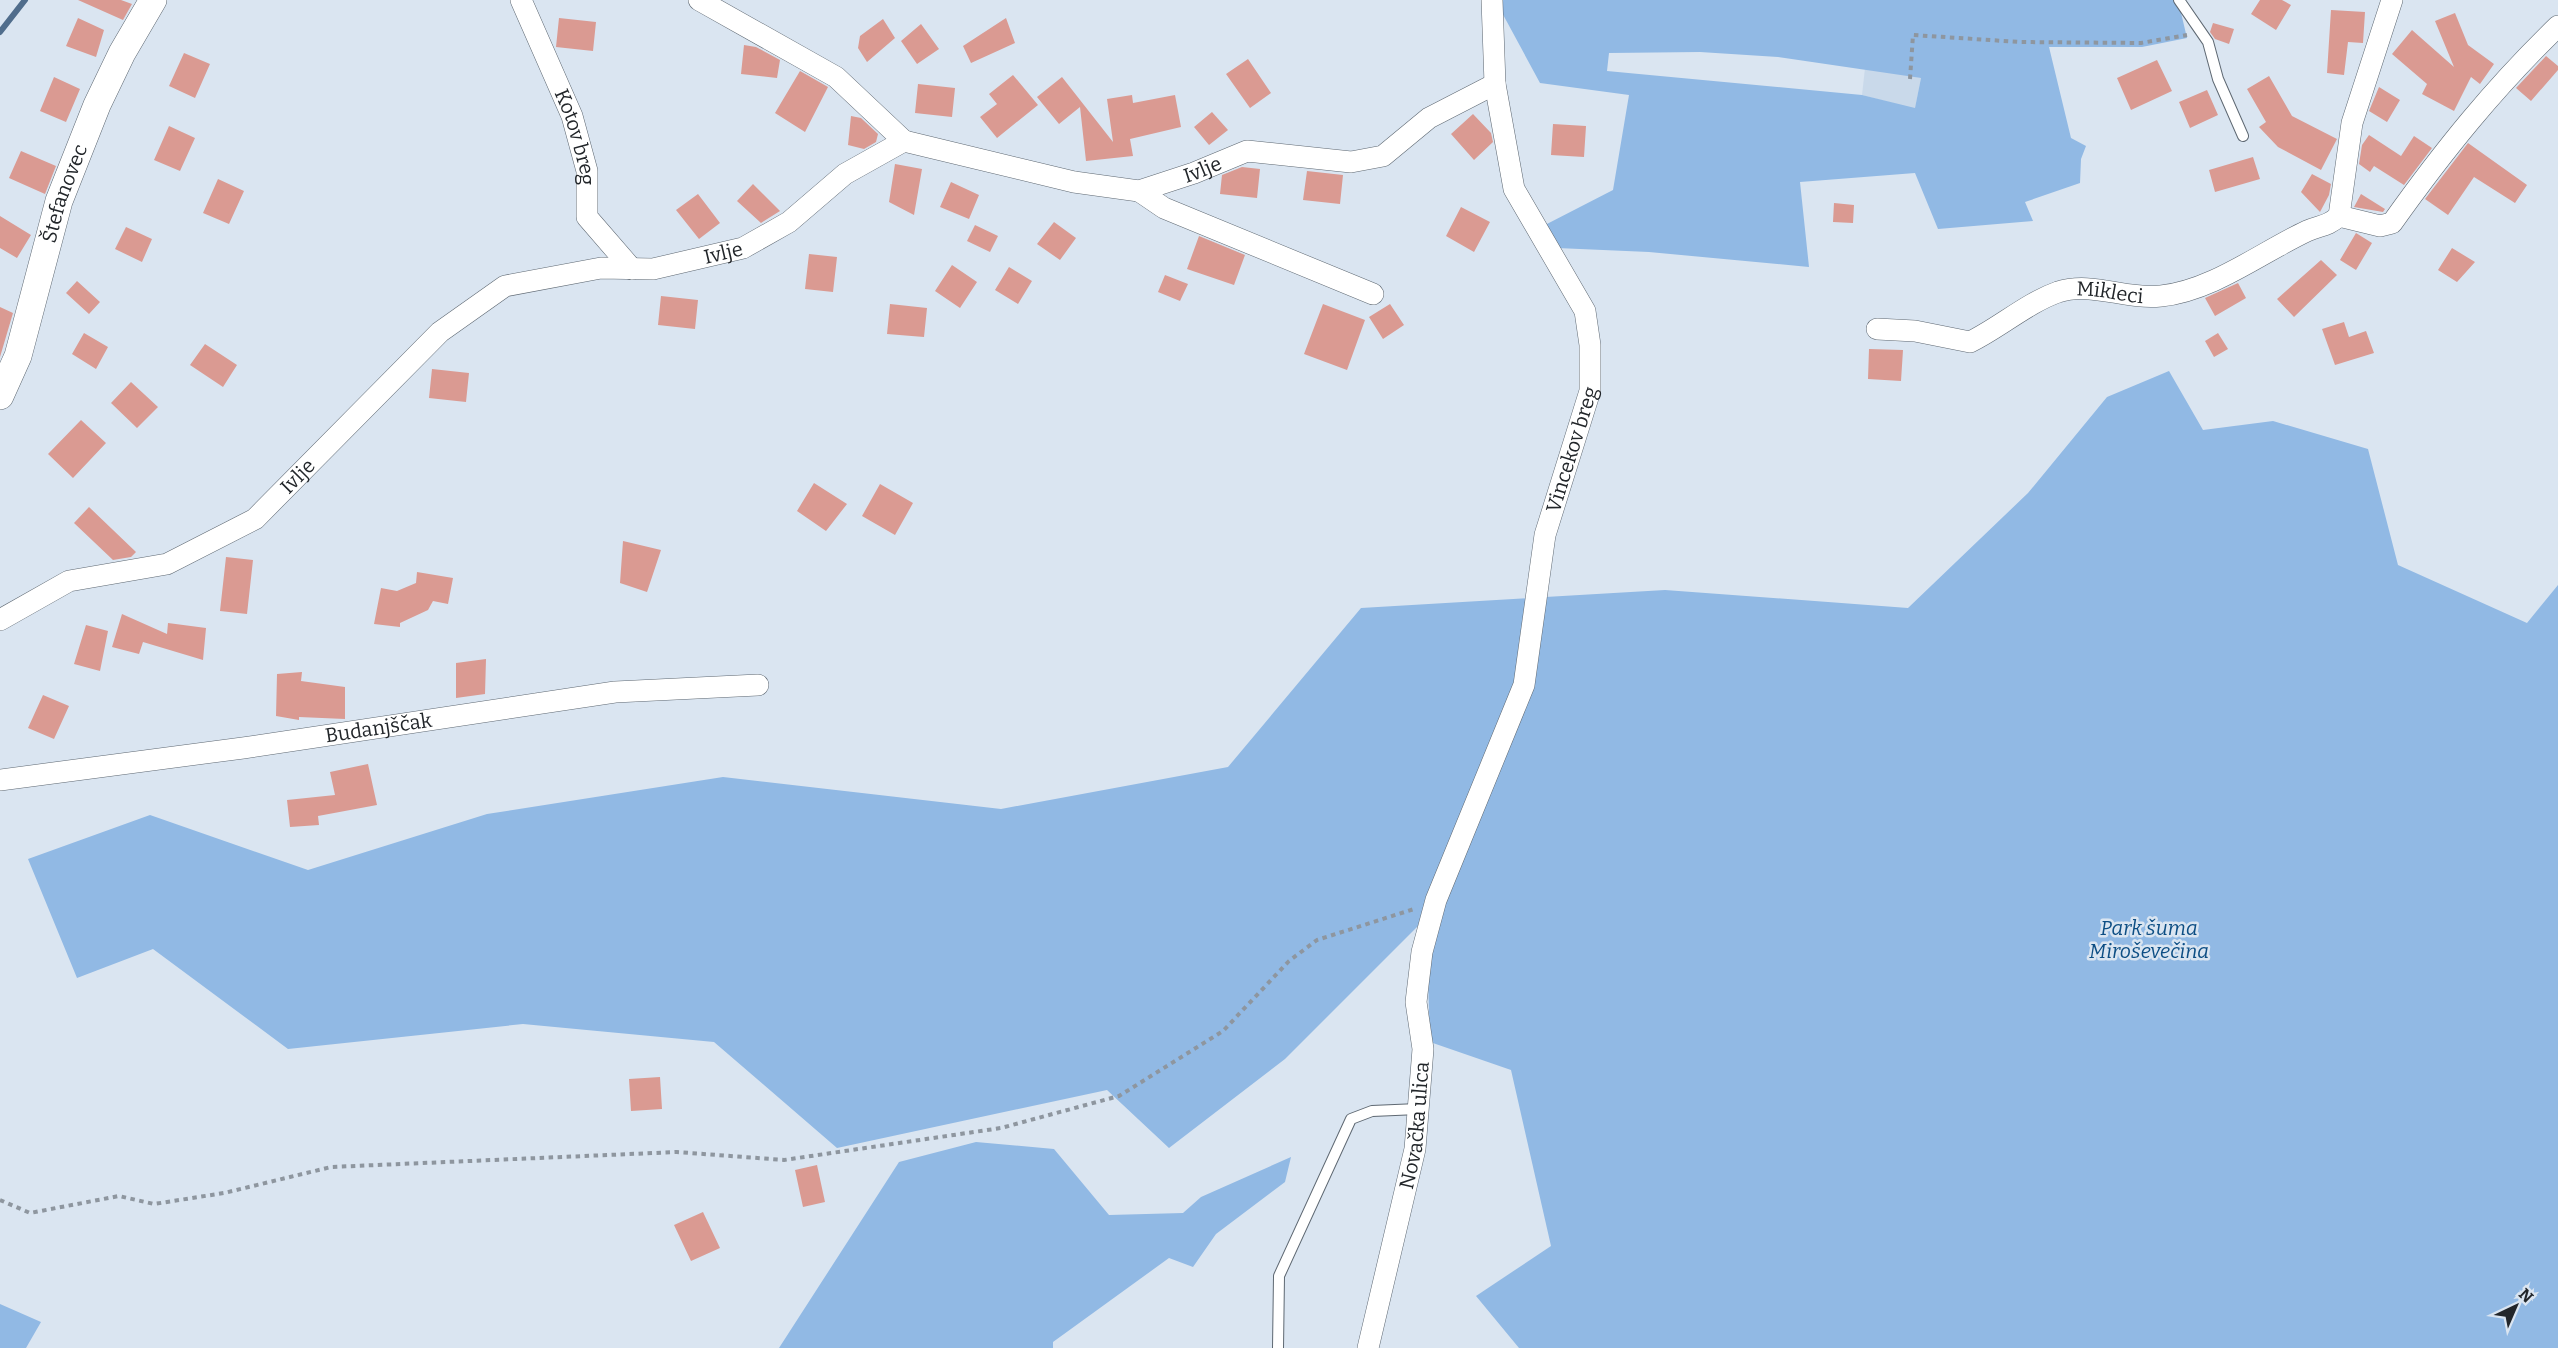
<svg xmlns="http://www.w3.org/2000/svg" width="2558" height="1348" font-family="Bitter,serif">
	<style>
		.built { fill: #c9d9ea }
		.green { fill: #91b9e4; fill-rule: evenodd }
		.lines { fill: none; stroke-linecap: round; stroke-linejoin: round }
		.stream { stroke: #506d8c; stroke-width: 6 }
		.building { fill: #da9a92 }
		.service-casing { stroke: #5e6872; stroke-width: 12 }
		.minor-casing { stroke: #5e6872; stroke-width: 22 }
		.tertiary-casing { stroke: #5e6872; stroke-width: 28 }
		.path { stroke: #8e969f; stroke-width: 4; stroke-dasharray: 4.5 4.5; stroke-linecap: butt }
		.service { stroke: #fff; stroke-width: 10 }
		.minor { stroke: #fff; stroke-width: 21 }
		.tertiary { stroke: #fff; stroke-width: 27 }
		.labels { text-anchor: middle; stroke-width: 5; stroke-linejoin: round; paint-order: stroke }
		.street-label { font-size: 20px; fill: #22262a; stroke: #dae5f1 }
		.park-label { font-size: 20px; font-style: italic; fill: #0d4e84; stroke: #dae5f1 }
	</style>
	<rect width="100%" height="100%" fill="#dae5f1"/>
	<path class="built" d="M1865,68L1921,78L1915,109L1862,95Z"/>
	<path class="green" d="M1500,0H2178L2187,38L2142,47H2049L2071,138L2086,146L2081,159L2080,183L2025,202L2033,221L1938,229L1915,173L1800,182L1809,267L1649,252L1557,248L1543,226L1613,190L1629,95L1540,83L1500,9ZM1700,52L1778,57L1921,78L1915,108L1862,95L1607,71L1609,53Z
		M2169,371L2203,430L2273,421L2368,449L2398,565L2527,623L2558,585V1348H1519L1476,1296L1551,1246L1511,1070L1430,1042L1426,918L1285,1059L1169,1148L1107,1090L837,1148L714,1042L523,1024L288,1049L153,949L77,978L28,859L150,815L308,870L487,814L723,777L1001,809L1228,767L1361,608L1665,590L1908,608L2028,493L2107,397Z
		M976,1142L1054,1149L1109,1215L1183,1213L1201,1197L1291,1157L1285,1182L1216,1234L1193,1267L1169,1258L1053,1342V1348H779L899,1162Z
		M0,1304L41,1322L26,1348H0Z"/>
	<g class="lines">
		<path class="stream" d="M0,32L25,0"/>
	</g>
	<path class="building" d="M78,0H121L132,4L123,20Z
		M2260,0H2282L2291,5L2276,30L2251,14Z
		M2331,10L2365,12L2363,43L2348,42L2344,75L2327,73Z
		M2455,13L2468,45L2494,64L2480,84L2471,77L2454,111L2422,94L2427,84L2392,54L2412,30L2454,67L2435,21Z
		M78,18L104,30L96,57L66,46Z
		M559,18L596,22L593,51L556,47Z
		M1006,18L1015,43L971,63L963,46Z
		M883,19L895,38L867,62L858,48L860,36Z
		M2213,23L2234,29L2229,44L2215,39L2210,32Z
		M921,24L939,49L917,64L901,41Z
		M744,45L756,47L780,60L777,78L741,74Z
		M184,53L210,64L195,98L169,86Z
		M2546,56L2558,66V70L2531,101L2516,88Z
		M1248,59L1271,93L1250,108L1226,74Z
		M2157,60L2172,91L2131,110L2117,78Z
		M800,71L828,87L805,132L775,113Z
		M1013,75L1038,105L997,138L980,117L997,104L989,94Z
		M2269,76L2292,116L2337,139L2321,170L2278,147L2259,127L2266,122L2247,89Z
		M54,77L80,89L66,122L40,111Z
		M1062,77L1113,142L1107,99L1132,95L1133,103L1175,95L1181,127L1130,139L1133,156L1086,161L1080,107L1059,124L1037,97Z
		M918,84L955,88L952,117L915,113Z
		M2379,87L2400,100L2387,122L2369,111Z
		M2207,90L2218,115L2190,128L2179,102Z
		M1212,112L1228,130L1209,145L1194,127Z
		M1473,114L1491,133L1493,142L1474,160L1451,134Z
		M851,116L861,118L878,134L876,142L864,149L848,145Z
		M1553,124L1586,126L1584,157L1551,155Z
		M169,126L195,138L180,171L154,160Z
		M2369,135L2401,156L2414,136L2432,148L2404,185L2374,166L2370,172L2359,164L2362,145Z
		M2468,143L2527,185L2515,203L2474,177L2448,215L2425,199Z
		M21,151L56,166L45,194L9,178Z
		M2253,157L2260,179L2215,192L2209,170Z
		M895,164L922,169L914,215L889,202Z
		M1242,167L1260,169L1257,198L1220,194L1222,175Z
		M1307,171L1343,175L1340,204L1303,200Z
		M2312,174L2331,184L2329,195L2320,212L2301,192Z
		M218,179L244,191L229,224L203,213Z
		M951,182L979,195L969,219L940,207Z
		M753,184L780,211L761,223L737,201Z
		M698,194L720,223L699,239L676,210Z
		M2361,194L2385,209L2383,212L2354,207Z
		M1834,203L1854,205L1853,223L1833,222Z
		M1461,207L1490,222L1474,252L1446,236Z
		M0,216L31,235L17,258L0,248Z
		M1054,222L1076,238L1060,260L1037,244Z
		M975,225L998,236L990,252L967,241Z
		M126,227L152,239L142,262L115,249Z
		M2356,233L2372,243L2356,270L2340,260Z
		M1199,236L1245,255L1234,285L1187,269Z
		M2452,248L2475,262L2457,282L2438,270Z
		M809,254L837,257L833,292L805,289Z
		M2321,260L2337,275L2294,317L2277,299Z
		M952,265L977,282L960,308L935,291Z
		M1009,267L1032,281L1018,304L995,290Z
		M1165,275L1188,284L1180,301L1158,292Z
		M77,281L100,302L89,314L66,293Z
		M2238,283L2246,298L2215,316L2205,298Z
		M661,296L698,300L695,329L658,325Z
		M890,304L927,308L924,337L887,334Z
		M1323,304L1365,320L1347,370L1304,354Z
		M1390,304L1404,325L1383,339L1369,317Z
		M0,307L13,313L0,357Z
		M2344,322L2349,337L2366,331L2374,353L2335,365L2322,329Z
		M84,333L108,347L96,369L72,354Z
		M2218,333L2228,349L2214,357L2205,341Z
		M205,344L237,365L223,387L190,365Z
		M1869,349L1903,350L1901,381L1868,379Z
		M432,369L469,373L466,402L429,398Z
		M131,382L158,407L137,428L111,403Z
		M81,420L106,443L73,478L48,454Z
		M814,483L847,504L826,531L797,511Z
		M880,484L913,503L895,535L862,516Z
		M89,507L136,552L131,557L113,560L74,523Z
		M623,541L661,550L647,592L620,583Z
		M226,557L253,560L247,614L220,611Z
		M417,572L453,578L448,604L433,601L428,610L400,623V627L374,624L381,588L397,591L416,583Z
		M122,614L167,634L168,623L206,628L203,660L143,642L139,654L112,647Z
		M86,625L108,631L100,671L74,664Z
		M486,659L485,694L456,698V663Z
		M302,672L301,681L345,687V719L299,717V720L276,716L277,674Z
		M43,695L69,706L54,739L28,728Z
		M368,764L377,805L318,816L319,825L290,827L287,800L335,795L330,772Z
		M660,1077L662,1109L631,1111L629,1079Z
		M817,1165L825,1202L803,1207L795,1170Z
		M703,1212L720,1248L691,1261L674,1225Z"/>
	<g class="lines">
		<defs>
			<path id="service" d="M2179,0L2208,42L2218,79L2243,136
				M1278,1348L1279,1276L1351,1119L1372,1111L1418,1109"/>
			<g id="minor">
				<path id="s1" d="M521,0L572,116L587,171V217L632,269"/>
				<path d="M699,0L836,77L904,141"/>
				<path d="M1139,191L1164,208L1373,294"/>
				<path d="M2339,216L2380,226L2392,223C2444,150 2494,88 2558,26"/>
				<path id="s2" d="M1877,329L1915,331L1970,342C1999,328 2027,303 2058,292C2092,281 2126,300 2161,296C2212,291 2262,252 2307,231C2320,225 2327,227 2339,216L2352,123L2392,0"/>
				<path id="s3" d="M0,620L69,581L167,564L255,519L440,332L505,286L601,268L653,269L743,248L789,222L845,174L904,141L1074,182L1139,191L1194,173L1247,151L1351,162L1383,156L1429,118L1495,84"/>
				<path id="s4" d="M0,780L243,748L615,692L758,685"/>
				<path id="s5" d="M1368,1348L1415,1149L1423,1049L1416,1002L1422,952L1436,900L1524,685L1545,535L1590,391V345L1585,311L1514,189L1495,84L1492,0"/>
			</g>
			<g id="tertiary">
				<path id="s6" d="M0,396L18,356L59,201L97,105L122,53L153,0"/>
			</g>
		</defs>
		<use href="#service" class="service-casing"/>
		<use href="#minor" class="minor-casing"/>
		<use href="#tertiary" class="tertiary-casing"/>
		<path class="path" d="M1910,79L1913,35L2020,42L2141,43L2187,35
			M0,1200L30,1213L119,1196L154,1204L224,1193L331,1167L677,1152L784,1160L1001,1128L1119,1096L1223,1031L1289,961L1317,940L1414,909"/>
		<use href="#service" class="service"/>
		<use href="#minor" class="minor"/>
		<use href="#tertiary" class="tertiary"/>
	</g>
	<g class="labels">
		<g class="street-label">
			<text dy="7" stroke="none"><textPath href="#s1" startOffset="148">Kotov breg</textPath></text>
			<text dy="7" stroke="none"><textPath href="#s3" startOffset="1364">Ivlje</textPath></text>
			<text dy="7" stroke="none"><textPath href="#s6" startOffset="213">Štefanovec</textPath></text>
			<text dy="7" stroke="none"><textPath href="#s3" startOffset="842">Ivlje</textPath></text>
			<text dy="7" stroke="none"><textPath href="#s2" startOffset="248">Mikleci</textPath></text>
			<text dy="7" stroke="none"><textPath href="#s5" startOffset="930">Vincekov breg</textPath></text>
			<text dy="7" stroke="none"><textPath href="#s3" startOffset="338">Ivlje</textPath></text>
			<text dy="7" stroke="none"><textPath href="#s4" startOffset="382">Budanjščak</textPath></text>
			<text dy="7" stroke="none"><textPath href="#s5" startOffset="228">Novačka ulica</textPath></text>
		</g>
		<g class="park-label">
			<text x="2149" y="935">Park šuma<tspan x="2149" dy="23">Miroševečina</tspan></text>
		</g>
	</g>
	<g transform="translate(2516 1306) rotate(44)" stroke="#dae5f1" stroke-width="4.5" paint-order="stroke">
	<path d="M0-4.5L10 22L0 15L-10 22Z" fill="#22262a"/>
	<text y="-9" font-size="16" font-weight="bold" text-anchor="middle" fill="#22262a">N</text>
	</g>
</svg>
